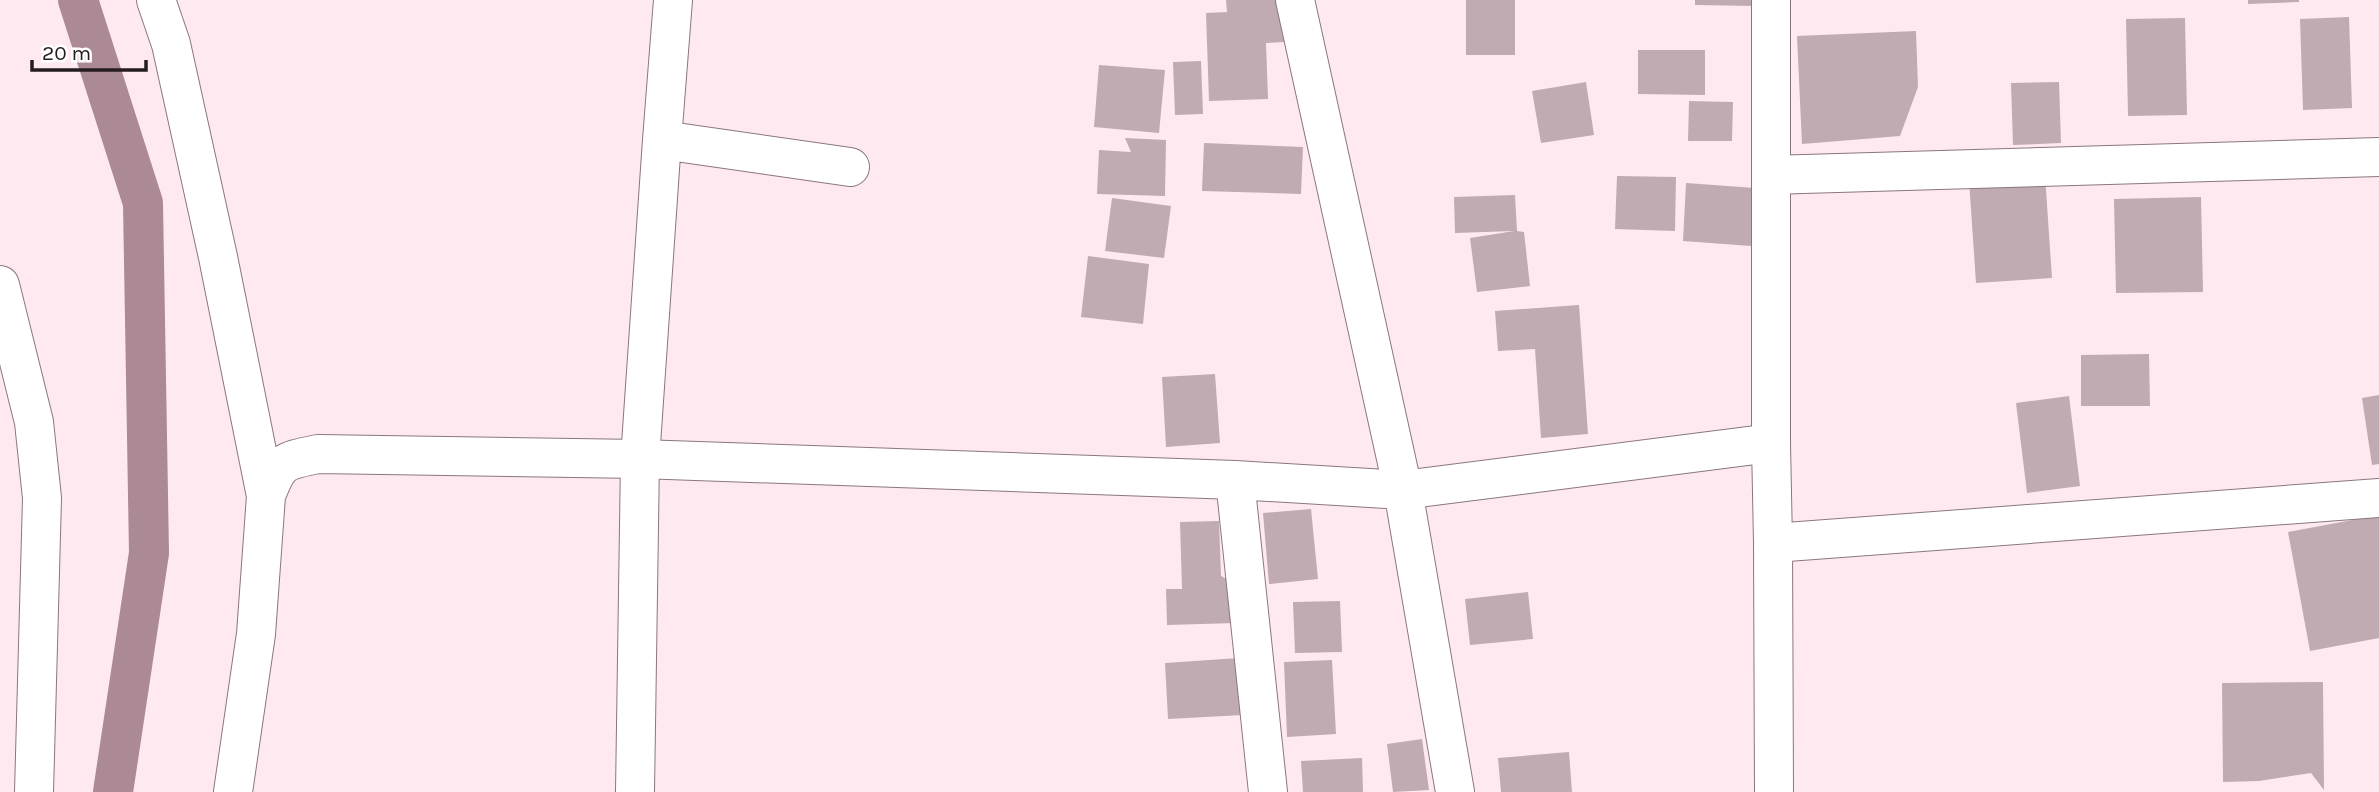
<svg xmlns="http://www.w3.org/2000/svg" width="2379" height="792" font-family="Karla,sans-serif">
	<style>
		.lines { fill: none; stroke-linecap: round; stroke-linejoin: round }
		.canal { stroke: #ab8a95; stroke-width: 40 }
		.building { fill: #c0abb2 }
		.minor-casing { stroke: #8a777e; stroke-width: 40 }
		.minor { stroke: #fff; stroke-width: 38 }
	</style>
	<rect width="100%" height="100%" fill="#ffe9f0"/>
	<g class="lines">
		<path class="canal" d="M78,0L143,203L149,553L113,792"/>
	</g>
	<path class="building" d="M1226,0H1283L1285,42L1266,43L1268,99L1209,101L1206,13L1227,12Z
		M1466,0H1515V55H1466Z
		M1695,0H1756V6L1695,5Z
		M2248,0H2299V2L2248,4Z
		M2349,17L2352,108L2303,110L2300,19Z
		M2185,18L2187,115L2128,116L2126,19Z
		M1916,31L1918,87L1900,136L1802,144L1797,36Z
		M1638,50H1705V95L1638,94Z
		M1201,61L1203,114L1175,115L1173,62Z
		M1099,65L1165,70L1159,133L1094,127Z
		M1586,82L1594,135L1541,143L1532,91Z
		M2059,82L2061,143L2013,145L2011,83Z
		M1689,101L1733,102L1732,141H1688Z
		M1125,138L1166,140L1165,196L1097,194L1099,150L1131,152Z
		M1204,143L1303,147L1301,194L1202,191Z
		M2045,175L2052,278L1976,283L1969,180Z
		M1617,176L1676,177L1675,231L1615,229Z
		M1686,183L1755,188L1751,246L1683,241Z
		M1515,195L1517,231L1524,232L1530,286L1477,292L1470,238L1514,231L1455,233L1454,197Z
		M2201,197L2203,292L2116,293L2114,199Z
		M1112,198L1171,206L1164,258L1105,251Z
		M1088,256L1149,264L1143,324L1081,317Z
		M1579,305L1588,434L1541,438L1535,349L1498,351L1495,311Z
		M2149,354L2150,406H2081V355Z
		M1215,374L1220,443L1166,447L1162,377Z
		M2379,395V464L2372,465L2362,398Z
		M2069,396L2080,486L2027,493L2016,403Z
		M1311,509L1318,579L1269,584L1263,513Z
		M2379,515V638L2310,651L2288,532Z
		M1219,521L1221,576L1234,583L1236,623L1167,625L1166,589H1182L1180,522Z
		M1528,592L1533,639L1470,645L1465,599Z
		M1340,601L1342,652L1295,653L1293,602Z
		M1239,658L1243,715L1168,719L1165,663Z
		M1332,660L1336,734L1287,737L1284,662Z
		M2323,682L2324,790L2311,773L2259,781L2223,782L2222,683Z
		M1422,739L1429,790L1393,792L1387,744Z
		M1569,752L1572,792H1501L1498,758Z
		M1362,758L1363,792H1303L1301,761Z"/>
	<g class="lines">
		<defs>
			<path id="minor" d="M156,0L171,44L218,257L266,496L256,634L233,792
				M1295,0L1403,490L1455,792
				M662,140L673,0
				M1771,175L2379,157
				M0,285L34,422L42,498L34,792
				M1771,443L1773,543L2379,498
				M1235,480L1268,792
				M266,496C279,461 283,461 318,454L640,459L1235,480L1403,490L1771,443V0
				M1773,543L1774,792
				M635,792L640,459L662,140L850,167"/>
		</defs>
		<use href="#minor" class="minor-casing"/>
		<use href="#minor" class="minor"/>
	</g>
	<path d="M32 60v10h114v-10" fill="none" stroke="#241c1f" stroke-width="3.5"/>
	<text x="42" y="60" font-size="21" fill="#241c1f" stroke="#ffffff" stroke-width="5" paint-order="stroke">20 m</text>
</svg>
